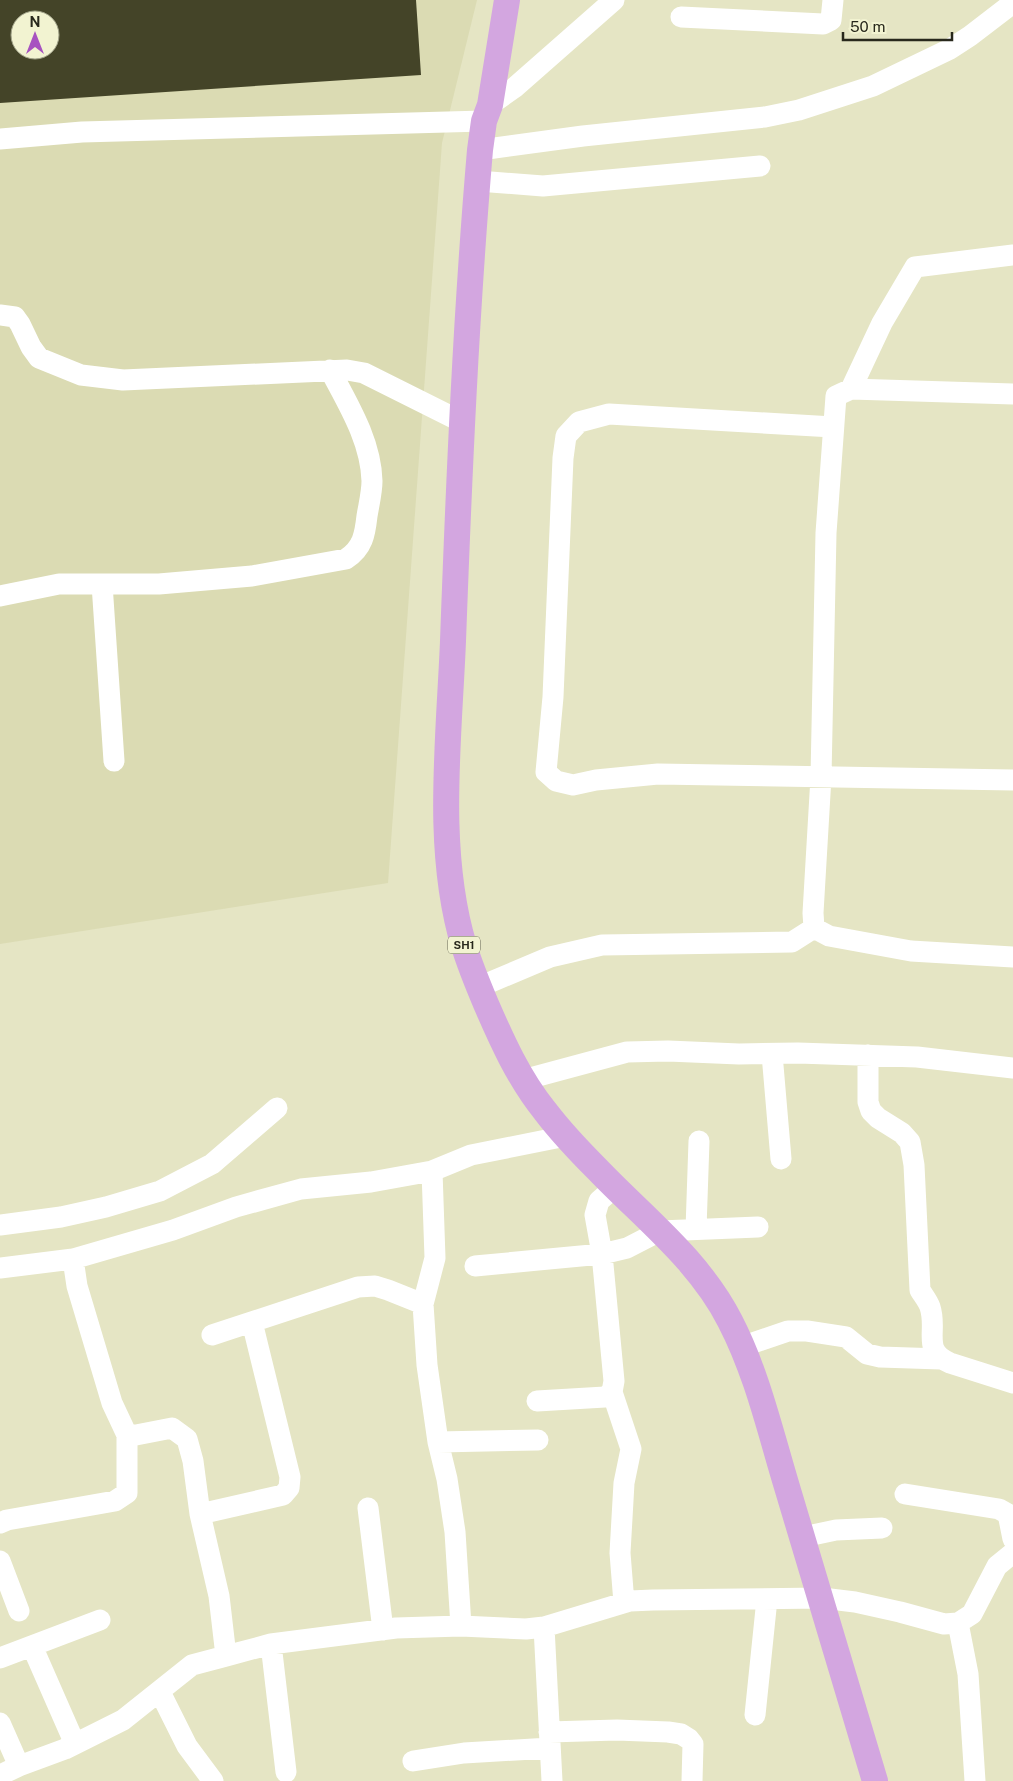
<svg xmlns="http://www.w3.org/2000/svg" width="1013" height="1781" font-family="'Public Sans',sans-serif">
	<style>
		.built { fill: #dbdbb3; fill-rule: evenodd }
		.building { fill: #444428; fill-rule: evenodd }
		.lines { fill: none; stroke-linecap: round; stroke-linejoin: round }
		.minor { stroke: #fff; stroke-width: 21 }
		.major { stroke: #d3a6e0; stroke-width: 26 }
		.labels { text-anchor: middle; stroke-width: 5; stroke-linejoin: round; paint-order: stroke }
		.shield { fill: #f2f3d1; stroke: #656552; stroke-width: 1 }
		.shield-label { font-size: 11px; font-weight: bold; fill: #28281c }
	</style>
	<rect width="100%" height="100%" fill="#e5e5c4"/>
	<path class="built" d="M0,0H477L442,143L388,883L0,944ZM20,20H50V50H20Z"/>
	<path class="building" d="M0,0H416L421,75L0,103ZM20,20H50V50H20Z"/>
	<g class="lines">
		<path class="minor" d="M681,17L823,24L831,20L833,0
			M490,105L514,88L614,0
			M0,139L82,132L484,121
			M480,150L583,136L765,117L799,110L873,86L950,49L970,36L1013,3
			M478,181L543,186L760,166
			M0,315L15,317L20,324L31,347L39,358L81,375L123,380L347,370L364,373L462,422
			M851,389L882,323L915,267L1013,255
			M1013,394L851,389L836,396L826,533L821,777L813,913L814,928L829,936L911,951L1013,957
			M833,427L609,414L579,422L566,436L563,458L553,697L546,772L556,781L573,785L596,780L658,774L1013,780
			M102,584L114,761
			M0,596L59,584H159L252,576L346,559C363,548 365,534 367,516C369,504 372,492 372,481C371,441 348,404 330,370
			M479,987L550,957L602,945L792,942L814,928
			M772,1054L781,1159
			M868,1055V1102L871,1111L878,1118L902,1133L910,1142L914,1165L920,1290C923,1295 928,1301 930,1307C938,1331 921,1351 950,1363L1013,1383
			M523,1080L627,1052L668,1051L739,1054L798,1053L917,1057L1013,1068
			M432,1171L435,1258L423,1304L427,1365L438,1442L447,1479L455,1532L461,1626
			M0,1225L61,1217L106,1207L160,1191L212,1164L277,1108
			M696,1229L699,1141
			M73,1259L77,1286L112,1403L127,1435H136L172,1428L187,1439L193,1461L200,1514L219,1596L226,1656
			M475,1266L602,1254L627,1248L660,1231L758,1227
			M0,1268L73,1259L173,1230L236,1207L301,1189L371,1182L432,1171L471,1155L566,1136
			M212,1335L358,1287L375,1286L388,1290L423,1304
			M741,1347L788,1331H807L846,1337L867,1354L880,1357L941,1359
			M612,1392L631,1449L624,1483L620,1553L624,1603
			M537,1401L605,1397L612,1392L614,1381L602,1254L595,1215L599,1201L615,1187
			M438,1442L538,1440
			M905,1494L999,1509L1008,1514L1013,1539
			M368,1508L383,1630
			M200,1514L283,1495L289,1488L290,1477L252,1322
			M0,1523L7,1520L115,1501L127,1493V1435
			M803,1537L836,1530L882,1528
			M0,1561L19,1611
			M958,1623L968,1674L975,1781
			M544,1627L552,1781
			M271,1644L286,1772
			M32,1646L75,1744
			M0,1658L100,1620
			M160,1692L187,1746L213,1781
			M755,1715L767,1599
			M0,1723L19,1766
			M549,1732L617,1730L668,1732L681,1734L689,1739L693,1744L692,1781
			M413,1761L464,1753L550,1748
			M0,1775L19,1766L65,1749L123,1720L192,1665L226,1656L271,1644L396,1628L461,1626L526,1629L544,1627L630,1601L653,1600L822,1598L855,1602L900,1612L944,1624L958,1623L972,1614L997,1566L1013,1553"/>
		<path class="major" d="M507,0L490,105L484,121L480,150C466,314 459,477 453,641C449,740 435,850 464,946C470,966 478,985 486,1004C502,1041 519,1079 545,1111C561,1132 579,1151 598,1170C644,1218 699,1260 730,1321C757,1373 770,1431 787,1487C817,1585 846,1683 875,1781"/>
	</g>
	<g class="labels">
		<rect class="shield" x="448" y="936.5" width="32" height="17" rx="4"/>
		<g class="shield-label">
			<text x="464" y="949">SH1</text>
		</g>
	</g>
	<g transform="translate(35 35)"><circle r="24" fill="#f2f3d1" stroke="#a1a289"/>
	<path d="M0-4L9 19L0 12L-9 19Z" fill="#a752c0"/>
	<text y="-8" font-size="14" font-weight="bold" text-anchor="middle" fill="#28281c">N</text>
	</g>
	<path d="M843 32v8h109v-8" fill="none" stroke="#28281c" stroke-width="2.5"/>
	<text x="850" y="32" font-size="15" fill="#28281c" stroke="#f2f3d1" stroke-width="4" paint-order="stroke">50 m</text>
</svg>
